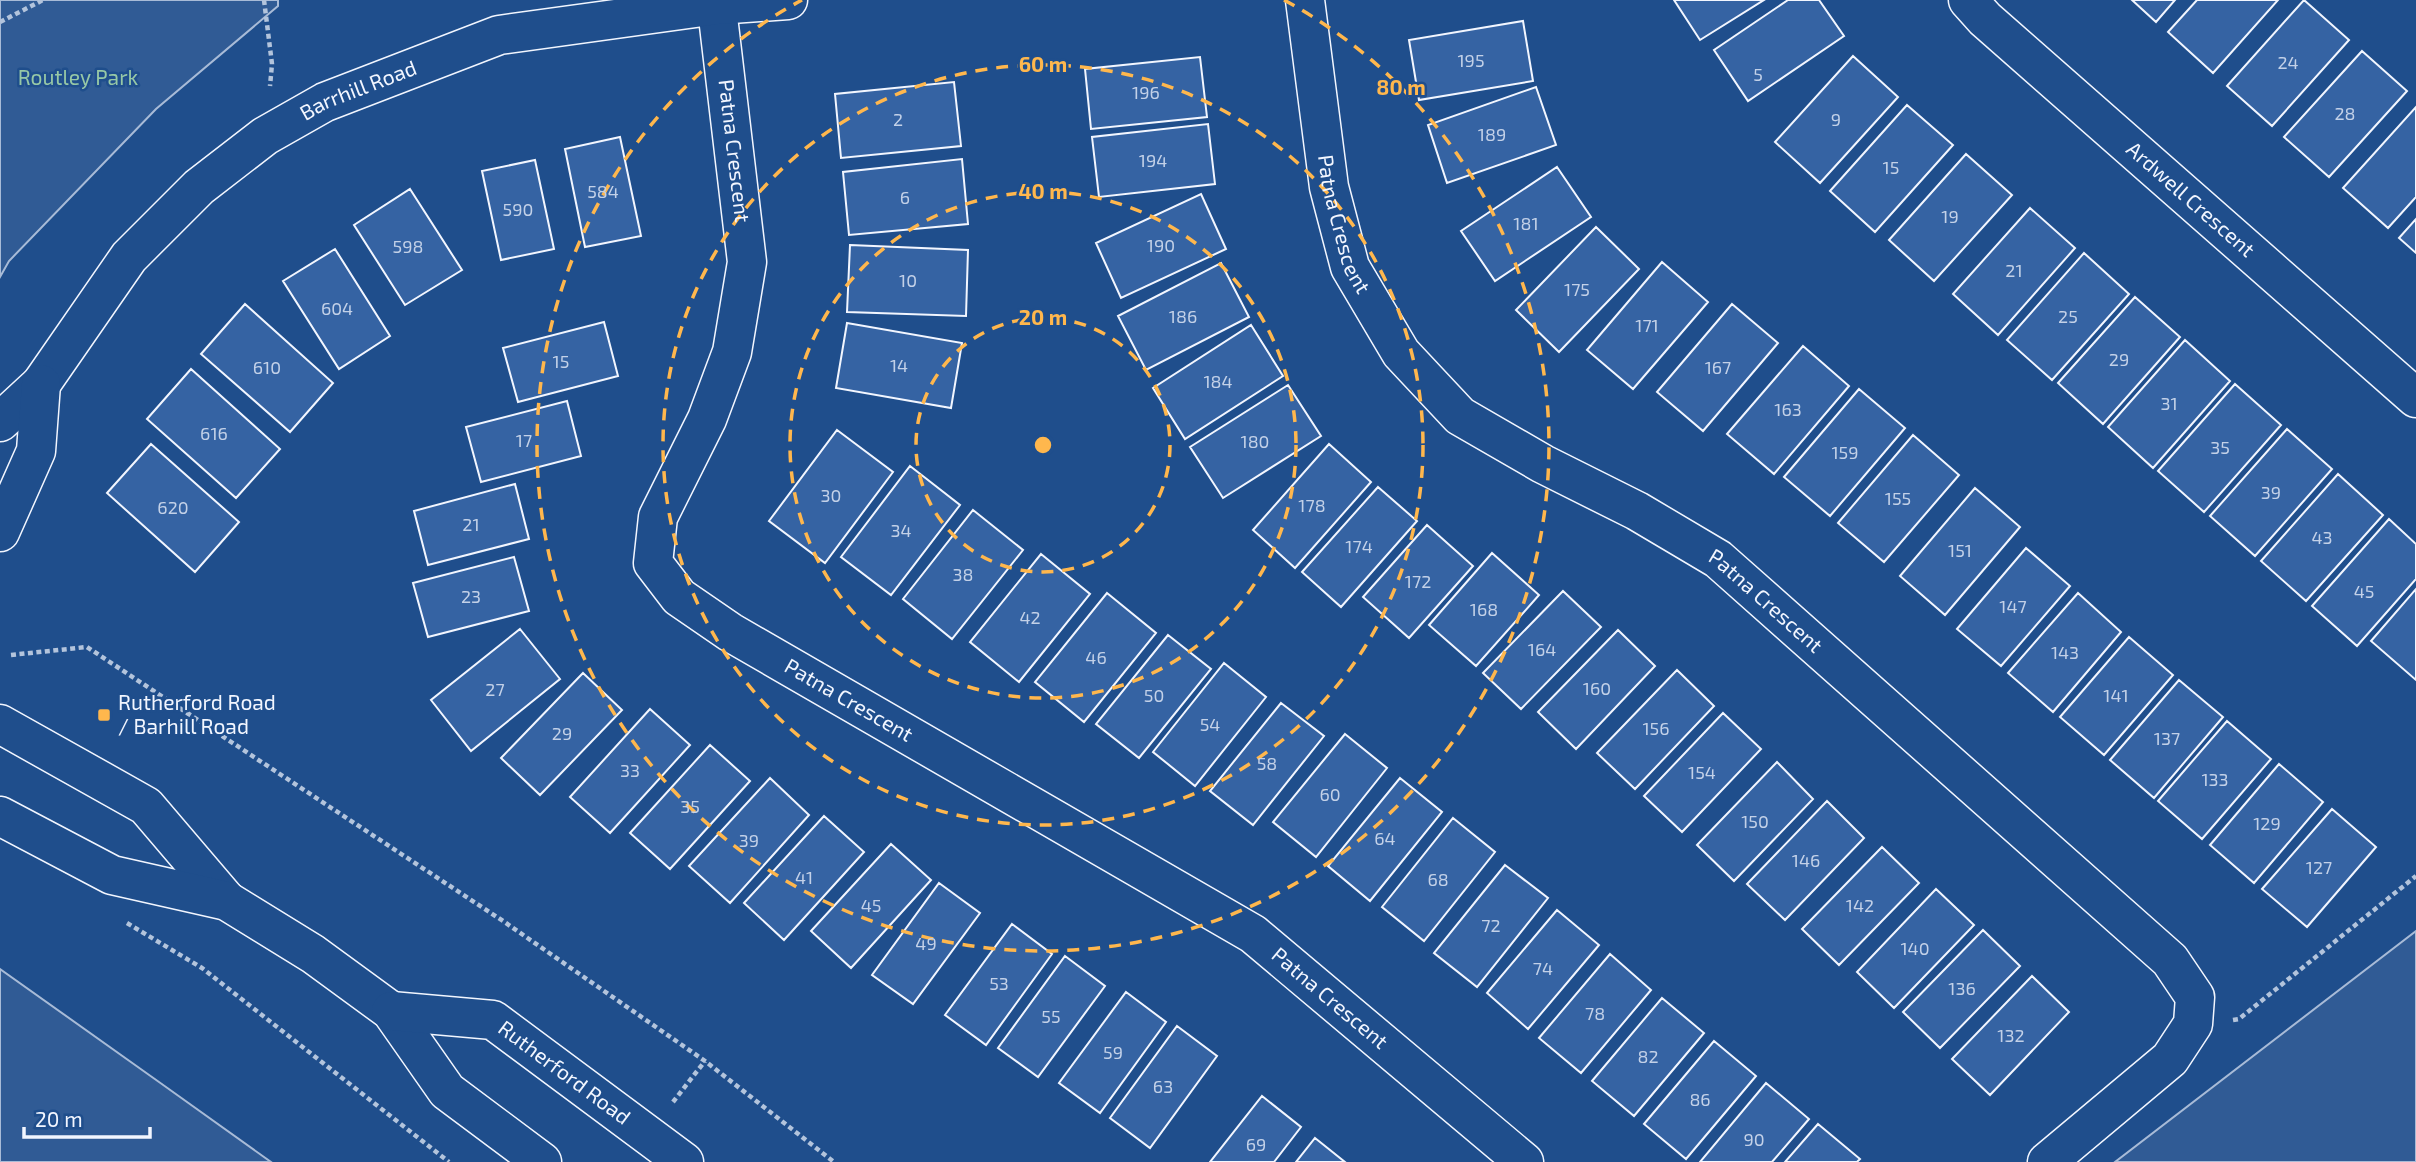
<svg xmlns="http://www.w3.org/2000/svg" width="2416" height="1162" font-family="'Exo 2',sans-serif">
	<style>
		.built { fill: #305b95; stroke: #a8bbd7; stroke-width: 2 }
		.building { fill: #3563a3; stroke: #f2f6ff; stroke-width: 2 }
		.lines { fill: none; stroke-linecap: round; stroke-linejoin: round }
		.street-casing { stroke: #f2f6ff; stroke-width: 41 }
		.secondary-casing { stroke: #f2f6ff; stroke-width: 41 }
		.path { stroke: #b3c4dc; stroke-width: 4.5; stroke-dasharray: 5 3.5; stroke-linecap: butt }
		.street { stroke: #1f4e8c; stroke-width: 38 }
		.secondary { stroke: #1f4e8c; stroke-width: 38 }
		.ring { fill: none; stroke: #ffb74d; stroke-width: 3.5; stroke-dasharray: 12 9 }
		.poi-dot { fill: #ffb74d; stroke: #1f4e8c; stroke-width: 2.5 }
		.labels { text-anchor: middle; stroke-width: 5; stroke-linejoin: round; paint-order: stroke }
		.number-label { font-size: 18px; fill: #c3d1e8 }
		.park-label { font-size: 21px; fill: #97c8a6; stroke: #1f4e8c }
		.street-label { font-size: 21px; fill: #f2f6ff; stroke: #1f4e8c }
		.poi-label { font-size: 21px; fill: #f2f6ff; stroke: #1f4e8c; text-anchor: start }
		.centre { fill: #ffb74d; stroke: #1f4e8c; stroke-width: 3.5 }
		.ring-label { font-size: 21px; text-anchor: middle; font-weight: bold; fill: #ffb74d; stroke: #1f4e8c; stroke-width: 5; stroke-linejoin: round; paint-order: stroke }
	</style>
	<rect width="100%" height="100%" fill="#1f4e8c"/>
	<path class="built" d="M0,0H278V6L156,109L9,261L0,277Z
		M2416,931V1162H2115Z
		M0,969L159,1082L271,1162H0Z"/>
	<path class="building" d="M1674,0H1764L1700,40Z
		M1788,0H1819L1844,36L1748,101L1714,50Z
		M2132,0H2175L2156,22Z
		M2197,0H2278L2213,73L2168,32Z
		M2304,0L2349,40L2272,126L2227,86Z
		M1523,21L1533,81L1419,100L1409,40Z
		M2362,51L2407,91L2329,177L2284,137Z
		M1853,56L1898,97L1820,183L1775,142Z
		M1200,57L1207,117L1091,129L1085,69Z
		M954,82L961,146L841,158L835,94Z
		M1536,87L1556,145L1447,183L1428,125Z
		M1907,105L1953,145L1875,232L1830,191Z
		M2416,107V197L2388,228L2343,188Z
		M1208,124L1215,184L1099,197L1092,137Z
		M620,137L641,236L585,247L565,149Z
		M1966,154L2012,195L1934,281L1889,240Z
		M962,159L968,224L849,235L843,172Z
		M535,160L554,249L501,260L482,171Z
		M1557,167L1591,217L1495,281L1461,231Z
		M410,189L462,270L405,305L354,225Z
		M1201,194L1226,249L1121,298L1096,243Z
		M2030,208L2075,248L1998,335L1953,294Z
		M2416,219V253L2399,238Z
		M1596,227L1639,269L1559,352L1516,310Z
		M850,245L968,250L966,316L847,312Z
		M335,249L390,336L339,369L283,281Z
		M2084,253L2129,294L2052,380L2007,340Z
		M1662,262L1708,302L1633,389L1587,350Z
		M1221,263L1249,317L1146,370L1118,316Z
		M2135,297L2180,337L2103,424L2058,383Z
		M245,304L333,383L290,432L201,354Z
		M1732,304L1778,343L1703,431L1657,392Z
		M604,322L618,376L518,402L503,348Z
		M847,323L962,343L951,408L836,388Z
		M1251,325L1283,376L1185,439L1153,388Z
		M2185,340L2230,381L2153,468L2108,427Z
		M1803,346L1849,386L1774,474L1727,434Z
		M191,369L280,449L236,498L147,419Z
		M2235,384L2281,425L2204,512L2158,471Z
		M1288,385L1321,436L1223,498L1190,447Z
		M1859,389L1905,428L1830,516L1784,477Z
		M567,401L581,456L481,482L466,427Z
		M2287,429L2332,469L2255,556L2210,516Z
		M837,430L893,472L825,563L769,521Z
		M1913,435L1959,475L1884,562L1838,523Z
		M151,444L239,522L195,572L107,493Z
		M1329,444L1371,482L1295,568L1253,530Z
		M910,466L960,505L891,595L841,557Z
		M2338,474L2383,515L2306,601L2261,561Z
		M515,484L529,539L428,565L414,511Z
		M1378,487L1417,521L1341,607L1302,572Z
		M1975,488L2020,527L1945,615L1900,576Z
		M973,510L1023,550L952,639L903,599Z
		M2389,519L2416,544V579L2357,646L2312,606Z
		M1427,525L1473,566L1409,638L1363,597Z
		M2026,548L2070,586L2001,666L1957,629Z
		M1492,553L1539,595L1476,666L1429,625Z
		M1041,554L1090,594L1019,682L970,642Z
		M514,557L529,611L428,637L413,583Z
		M2416,589V680L2371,641Z
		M1563,591L1601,627L1521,709L1483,673Z
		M1107,593L1156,633L1084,722L1035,682Z
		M2078,593L2121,632L2053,712L2008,673Z
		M520,629L560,679L471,751L431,700Z
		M1618,630L1655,666L1576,749L1538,712Z
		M1168,635L1211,669L1139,758L1096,724Z
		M2129,637L2173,675L2104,755L2060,717Z
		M1224,663L1266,697L1195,786L1153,752Z
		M1677,670L1714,706L1635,789L1597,753Z
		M583,673L622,710L540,795L501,758Z
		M2179,680L2223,717L2154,798L2110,760Z
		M1281,703L1324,736L1253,825L1210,791Z
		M650,709L690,745L610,833L570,797Z
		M1723,713L1761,749L1682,832L1644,796Z
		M2227,721L2271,759L2202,839L2158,801Z
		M1345,734L1387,768L1316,857L1273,822Z
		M710,745L750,781L670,869L630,833Z
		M1777,762L1813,799L1734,881L1697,845Z
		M2279,764L2323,802L2254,883L2210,845Z
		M770,778L809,815L730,903L689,866Z
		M1400,778L1442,812L1370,901L1328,866Z
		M1827,801L1864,838L1785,920L1747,884Z
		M2332,809L2376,847L2307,927L2262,889Z
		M824,816L864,852L784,940L744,903Z
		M1453,818L1495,852L1424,941L1382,907Z
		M891,844L931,880L851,968L811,931Z
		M1882,847L1919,883L1839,965L1802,929Z
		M1505,865L1548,898L1477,987L1434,953Z
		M939,883L980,913L913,1004L872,975Z
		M1936,889L1974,925L1894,1008L1857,972Z
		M1557,910L1599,945L1528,1029L1487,993Z
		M1012,924L1052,954L986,1045L945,1015Z
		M1983,930L2020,966L1940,1048L1903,1012Z
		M1610,954L1651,990L1581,1073L1539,1038Z
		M1065,956L1105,986L1038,1077L998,1048Z
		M2032,976L2069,1012L1990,1095L1952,1059Z
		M1126,992L1166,1022L1100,1113L1059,1083Z
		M1662,998L1704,1033L1634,1116L1592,1081Z
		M1177,1026L1217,1056L1150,1148L1110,1118Z
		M1714,1041L1756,1076L1686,1159L1644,1124Z
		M1766,1083L1809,1119L1772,1162H1700Z
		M1262,1096L1301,1127L1274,1162H1210Z
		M1818,1124L1860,1159L1857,1162H1785Z
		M1315,1138L1345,1162H1296Z"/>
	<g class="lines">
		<defs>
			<g id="street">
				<path id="s1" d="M716,0L747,262L732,352L707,419L658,517L653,563L679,597L730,632L1253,934L1524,1162"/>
				<path id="s2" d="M1305,0L1329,187L1350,267L1401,353L1460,416L1543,464L1637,511L1718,559L2170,960L2195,997L2193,1024L2170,1059L2047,1162"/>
				<path id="s3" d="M1968,0L1985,19L2416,398"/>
			</g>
			<g id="secondary">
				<path id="s4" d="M0,422L41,384L129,257L199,187L265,136L325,102L499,35L717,5L788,0"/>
				<path d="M0,532L36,451L41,384"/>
				<path d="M0,724L146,806L227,901"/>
				<path d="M0,816L112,875L227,901L313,954L391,1011L447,1091L542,1162"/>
				<path id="s5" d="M391,1011L493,1020L684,1162"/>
			</g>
		</defs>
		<use href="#street" class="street-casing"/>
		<use href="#secondary" class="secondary-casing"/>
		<path class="path" d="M264,0L272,64L270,86
			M0,22L43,0
			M11,655L87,647L503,921L705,1061L834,1162
			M127,923L202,968L449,1162
			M2233,1020L2239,1019L2416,876
			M673,1102L705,1061"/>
		<use href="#street" class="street"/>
		<use href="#secondary" class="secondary"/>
	</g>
	<g class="ring">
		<circle cx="1043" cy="445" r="127"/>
		<circle cx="1043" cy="445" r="253"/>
		<circle cx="1043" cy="445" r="380"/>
		<path d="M1284 0A506 506 0 1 1 802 0"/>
	</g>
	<rect class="poi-dot" x="97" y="708" width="14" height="14" rx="3.5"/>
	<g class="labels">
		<g class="number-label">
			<text x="1471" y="67">195</text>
			<text x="2288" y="69">24</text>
			<text x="1758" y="81">5</text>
			<text x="1146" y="99">196</text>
			<text x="2345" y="120">28</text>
			<text x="898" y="126">2</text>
			<text x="1836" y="126">9</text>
			<text x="1492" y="141">189</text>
			<text x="1153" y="167">194</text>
			<text x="1891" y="174">15</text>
			<text x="603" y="198">584</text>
			<text x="905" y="204">6</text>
			<text x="518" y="216">590</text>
			<text x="1950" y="223">19</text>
			<text x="1526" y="230">181</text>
			<text x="1161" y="252">190</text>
			<text x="408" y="253">598</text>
			<text x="2014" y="277">21</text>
			<text x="908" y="287">10</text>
			<text x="1577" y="296">175</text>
			<text x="337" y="315">604</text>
			<text x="1183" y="323">186</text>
			<text x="2068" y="323">25</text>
			<text x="1647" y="332">171</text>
			<text x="2119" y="366">29</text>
			<text x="561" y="368">15</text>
			<text x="899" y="372">14</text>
			<text x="267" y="374">610</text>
			<text x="1718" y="374">167</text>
			<text x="1218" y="388">184</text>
			<text x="2169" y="410">31</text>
			<text x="1788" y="416">163</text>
			<text x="214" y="440">616</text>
			<text x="524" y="447">17</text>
			<text x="1255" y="448">180</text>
			<text x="2220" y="454">35</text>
			<text x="1845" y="459">159</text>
			<text x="2271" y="499">39</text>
			<text x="831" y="502">30</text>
			<text x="1898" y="505">155</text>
			<text x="1312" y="512">178</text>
			<text x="173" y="514">620</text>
			<text x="471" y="531">21</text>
			<text x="901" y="537">34</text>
			<text x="2322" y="544">43</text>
			<text x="1359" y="553">174</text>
			<text x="1960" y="557">151</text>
			<text x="963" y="581">38</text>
			<text x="1418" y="588">172</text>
			<text x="2364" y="598">45</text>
			<text x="471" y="603">23</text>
			<text x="2013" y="613">147</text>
			<text x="1484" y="616">168</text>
			<text x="1030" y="624">42</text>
			<text x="1542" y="656">164</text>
			<text x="2065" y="659">143</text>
			<text x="1096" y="664">46</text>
			<text x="1597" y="695">160</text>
			<text x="495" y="696">27</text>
			<text x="1154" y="702">50</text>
			<text x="2116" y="702">141</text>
			<text x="1210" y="731">54</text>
			<text x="1656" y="735">156</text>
			<text x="562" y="740">29</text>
			<text x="2167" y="745">137</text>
			<text x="1267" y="770">58</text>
			<text x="630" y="777">33</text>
			<text x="1702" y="779">154</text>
			<text x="2215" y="786">133</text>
			<text x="1330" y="801">60</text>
			<text x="690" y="813">35</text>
			<text x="1755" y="828">150</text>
			<text x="2267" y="830">129</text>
			<text x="1385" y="845">64</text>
			<text x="749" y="847">39</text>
			<text x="1806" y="867">146</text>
			<text x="2319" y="874">127</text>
			<text x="804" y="884">41</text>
			<text x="1438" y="886">68</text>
			<text x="871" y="912">45</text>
			<text x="1860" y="912">142</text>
			<text x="1491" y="932">72</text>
			<text x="926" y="950">49</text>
			<text x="1915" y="955">140</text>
			<text x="1543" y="975">74</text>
			<text x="999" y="990">53</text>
			<text x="1962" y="995">136</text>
			<text x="1595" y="1020">78</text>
			<text x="1051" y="1023">55</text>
			<text x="2011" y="1042">132</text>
			<text x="1113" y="1059">59</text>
			<text x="1648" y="1063">82</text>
			<text x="1163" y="1093">63</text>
			<text x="1700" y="1106">86</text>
			<text x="1754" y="1146">90</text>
			<text x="1256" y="1151">69</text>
		</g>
		<g class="park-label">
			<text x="78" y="85">Routley Park</text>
		</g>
		<g class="street-label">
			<text dy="7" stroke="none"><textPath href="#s4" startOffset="497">Barrhill Road</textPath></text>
			<text dy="7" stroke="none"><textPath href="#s1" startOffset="152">Patna Crescent</textPath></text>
			<text dy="7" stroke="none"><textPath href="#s3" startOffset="299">Ardwell Crescent</textPath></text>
			<text dy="7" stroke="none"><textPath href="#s2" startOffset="228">Patna Crescent</textPath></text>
			<text dy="7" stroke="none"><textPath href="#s2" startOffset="816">Patna Crescent</textPath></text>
			<text dy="7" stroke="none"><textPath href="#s1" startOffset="824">Patna Crescent</textPath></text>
			<text dy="7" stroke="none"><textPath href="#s1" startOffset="1391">Patna Crescent</textPath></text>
			<text dy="7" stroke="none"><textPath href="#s5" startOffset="191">Rutherford Road</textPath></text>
		</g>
		<g class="poi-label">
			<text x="118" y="710">Rutherford Road<tspan x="118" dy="24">/ Barhill Road</tspan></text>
		</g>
	</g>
	<circle cx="1043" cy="445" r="10" class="centre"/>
	<g class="ring-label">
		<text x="1043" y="72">60 m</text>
		<text x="1401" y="95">80 m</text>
		<text x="1043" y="199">40 m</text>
		<text x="1043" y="325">20 m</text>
	</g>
	<path d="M24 1127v10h126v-10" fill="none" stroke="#f2f6ff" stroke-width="3.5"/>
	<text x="35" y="1127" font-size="21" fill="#f2f6ff" stroke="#1f4e8c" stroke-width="5" paint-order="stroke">20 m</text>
</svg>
